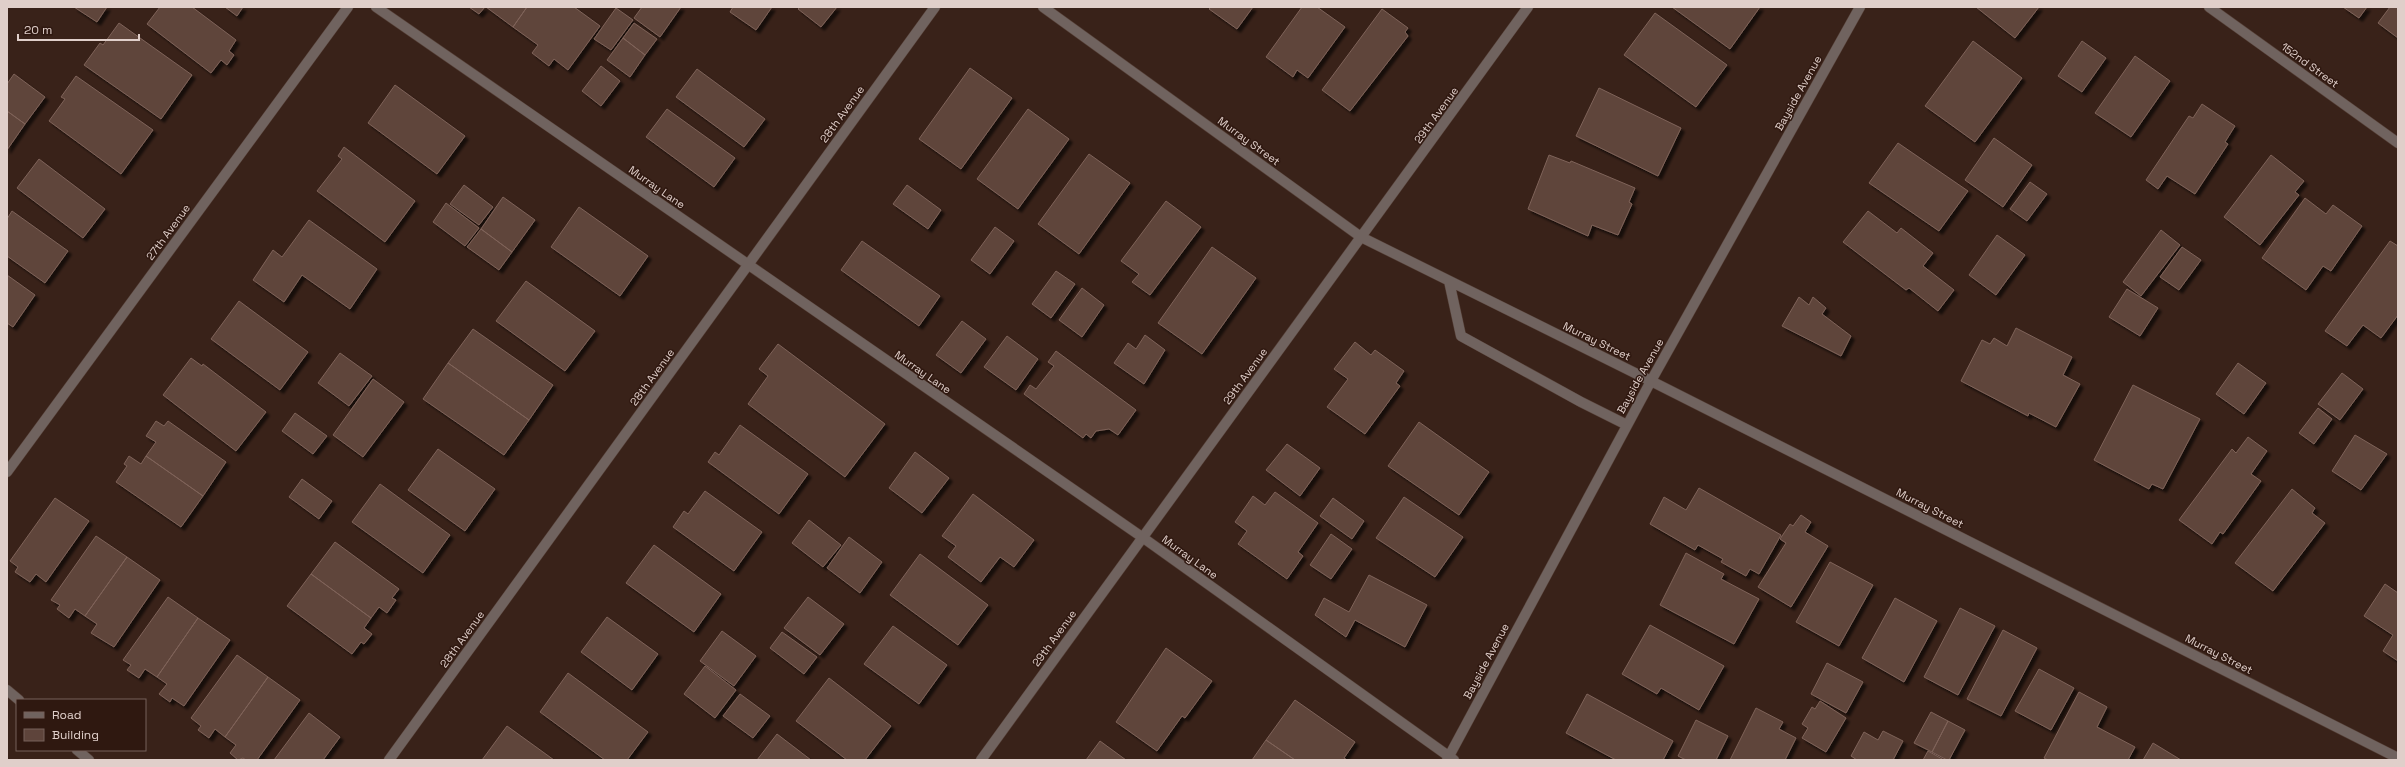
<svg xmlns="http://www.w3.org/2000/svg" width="2405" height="767" font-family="'Space Grotesk',sans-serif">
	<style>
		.building { fill: #5e443b; stroke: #7f6359; filter: url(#shadow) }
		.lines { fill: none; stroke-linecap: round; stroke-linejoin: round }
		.minor-casing { stroke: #543e35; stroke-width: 11 }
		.minor { stroke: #70635f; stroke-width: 10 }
		.labels { text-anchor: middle; stroke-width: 3; stroke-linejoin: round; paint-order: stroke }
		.street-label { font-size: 11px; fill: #e0cfca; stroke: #2f1810 }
	</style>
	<defs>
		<filter id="shadow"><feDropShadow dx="3.5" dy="3.5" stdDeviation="1" flood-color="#0009"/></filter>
	</defs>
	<rect width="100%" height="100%" fill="#392219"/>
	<path class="building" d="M74,7H107L97,22Z
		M160,7H192L236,40L229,51L234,55L227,65L221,60L211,73L147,24Z
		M225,7H243L237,16Z
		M469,7H485L479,14Z
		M486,7H527L513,27Z
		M527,7H574L600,26L568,70L554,59L549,66L532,53L538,45L513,27Z
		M642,7H681L660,37L634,18Z
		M733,7H772L756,30L730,12Z
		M800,7H837L821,27L798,9Z
		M1211,7H1253L1237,29L1209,9Z
		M1302,7H1317L1345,27L1308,78L1297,70L1293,77L1266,57Z
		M1672,7H1760L1730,49Z
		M1976,7H2039L2015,38Z
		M2343,7H2367L2359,18Z
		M2390,7H2398V38L2378,23Z
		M616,8L633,20L611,50L594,39Z
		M1382,9L1408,28L1405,32L1408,36L1350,111L1322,90Z
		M1655,13L1727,65L1696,107L1624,55Z
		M119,23L192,75L161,119L84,65L100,43L103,45Z
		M634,23L657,39L645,55L623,38Z
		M623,38L645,55L630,77L607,60Z
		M1973,41L2022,78L1975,142L1925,106Z
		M2082,41L2106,58L2082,92L2058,76Z
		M2135,56L2170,81L2131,137L2095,113Z
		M601,66L620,81L601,106L582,91Z
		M970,68L1012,98L961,169L919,139Z
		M697,69L765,119L744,147L676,97Z
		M14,74L45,97L25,124L7,111V84Z
		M76,76L153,130L121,174L49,121L65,99L61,97Z
		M395,85L465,136L437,174L368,123Z
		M1599,88L1681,128L1658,176L1576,136Z
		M2202,104L2235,126L2225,142L2228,144L2195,194L2167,176L2158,189L2146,180L2189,116L2193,118Z
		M667,109L735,158L714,187L646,137Z
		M1028,109L1069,139L1018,209L977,179Z
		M7,111L25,124L7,150Z
		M1994,138L2032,165L2003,207L1965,180Z
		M1898,143L1968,191L1939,231L1869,183Z
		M344,147L415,201L385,242L317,191L342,159L338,156Z
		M1089,154L1130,183L1079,254L1038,224Z
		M1549,155L1570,163L1571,161L1635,188L1629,202L1632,204L1618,235L1592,225L1588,236L1528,209Z
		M2271,155L2304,181L2295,192L2299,195L2260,245L2224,217Z
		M39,159L105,209L83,238L17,188Z
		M2030,182L2047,194L2027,221L2010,209Z
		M464,185L493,207L479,225L450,204Z
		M907,185L941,210L928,229L893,204Z
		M503,197L535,220L512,252L481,229Z
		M2305,198L2326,214L2333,205L2362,226L2331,271L2323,266L2306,290L2262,258Z
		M1166,201L1201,227L1150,295L1132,282L1139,274L1121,261Z
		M446,203L479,228L465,246L433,222Z
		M579,207L648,256L620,296L551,247Z
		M12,211L68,251L45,283L7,256V219Z
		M1868,211L1897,233L1901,228L1933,253L1923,266L1954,290L1938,311L1909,288L1906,290L1843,242Z
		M309,220L377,269L350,309L302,275L284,302L253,280L273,250L282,257Z
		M995,227L1014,241L990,274L971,260Z
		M481,229L512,252L499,270L467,247Z
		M2161,230L2180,245L2141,296L2123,282Z
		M1997,235L2025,255L1996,295L1969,275Z
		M862,241L940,296L919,326L841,270Z
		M2390,241L2398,246V315L2381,338L2363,325L2347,346L2325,331Z
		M1212,247L1256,278L1202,354L1158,323Z
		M2182,247L2201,260L2179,290L2160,277Z
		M1056,271L1075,284L1051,318L1032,304Z
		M7,275L35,295L13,327L7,323Z
		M526,281L595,331L565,371L496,321Z
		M1082,288L1104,305L1082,337L1059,320Z
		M2127,289L2158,308L2140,336L2109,317Z
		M1799,297L1809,305L1813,297L1826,308L1822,314L1851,336L1841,356L1782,326Z
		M239,301L308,352L280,390L211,339Z
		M962,321L986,339L961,373L936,355Z
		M2016,328L2072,357L2063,375L2080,384L2056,427L2029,413L2028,416L1961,381L1982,340L1990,344L1994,338L2007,346Z
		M473,329L553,385L529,420L448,363Z
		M1145,335L1165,350L1144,384L1114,363L1128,343L1136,349Z
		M1007,336L1038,359L1016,390L984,367Z
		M1355,342L1371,355L1375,350L1404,371L1396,383L1400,386L1365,434L1327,407L1348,379L1334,369Z
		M778,344L885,424L845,477L748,404L768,376L759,369Z
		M1056,351L1136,410L1118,435L1109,429L1096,431L1091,438L1086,434L1083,438L1024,394L1030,385L1036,389L1054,366L1048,362Z
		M340,353L372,376L349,406L318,383Z
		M191,358L202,366L203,364L266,412L236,451L163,395Z
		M448,363L529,420L504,455L423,399Z
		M2238,363L2266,383L2244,414L2216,394Z
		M2342,373L2363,389L2340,420L2318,404Z
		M373,379L404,402L363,457L333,435Z
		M2133,385L2200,419L2163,489L2152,484L2149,489L2094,460Z
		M2318,408L2332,419L2314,444L2299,433Z
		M295,413L327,436L313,454L282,431Z
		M156,421L164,426L168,421L226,462L203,496L146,456L156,442L146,436Z
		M1419,422L1489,472L1459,515L1388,466Z
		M740,425L808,474L779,514L708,462L715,452L719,455Z
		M2355,435L2387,454L2361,490L2332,471Z
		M2248,437L2267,451L2251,474L2261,481L2223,534L2220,532L2212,544L2179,520L2232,449L2236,453Z
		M1287,444L1320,468L1300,496L1266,470Z
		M438,449L495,489L465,531L408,490Z
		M915,452L949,478L922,513L889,488Z
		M129,456L141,464L146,456L203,496L181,527L116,482L127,466L124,464Z
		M302,479L332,501L319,519L289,497Z
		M380,484L450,535L423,573L352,522Z
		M1699,488L1781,535L1759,574L1750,569L1746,576L1721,562L1723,559L1698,545L1695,550L1650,524L1664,497L1686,510Z
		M2292,489L2315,508L2312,513L2325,523L2273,591L2235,563Z
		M705,491L762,532L734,571L673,527L684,511L688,514Z
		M1275,492L1318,523L1298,552L1303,556L1287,579L1238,544L1247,531L1235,522L1253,496L1265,505Z
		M973,494L1034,540L1014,567L1000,557L981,582L948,557L956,546L942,536Z
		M1404,497L1463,537L1435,577L1376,538Z
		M55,498L89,521L46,582L36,574L30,582L15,572L18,567L10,561Z
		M1333,498L1364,521L1352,539L1320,516Z
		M1801,515L1811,522L1805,532L1828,546L1791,607L1758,587L1786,543L1780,539L1790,524L1793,526Z
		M809,520L841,545L823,567L792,543Z
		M1331,534L1352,549L1331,579L1310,565Z
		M96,536L127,557L85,616L75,609L69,618L57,609L60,605L51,600Z
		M849,537L882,562L860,593L827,568Z
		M335,542L399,589L392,598L396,600L387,613L379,607L371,618L311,574Z
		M654,545L721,594L694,632L626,583Z
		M1686,553L1724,574L1721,579L1759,599L1734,644L1660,605Z
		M920,554L988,605L958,645L890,595Z
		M127,557L160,580L114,647L91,633L97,624L85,616Z
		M1830,562L1873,585L1839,646L1796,622Z
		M311,574L371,618L364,628L372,634L364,644L361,642L352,654L287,606Z
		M1369,575L1427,605L1405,647L1355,620L1346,637L1315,615L1324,598L1349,612Z
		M2385,584L2398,593V661L2383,651L2393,635L2364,616Z
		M168,597L198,618L157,677L145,669L139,678L127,670L131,665L123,660Z
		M808,597L844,624L820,655L784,628Z
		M1895,598L1937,621L1904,682L1862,658Z
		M1960,608L1995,626L1958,695L1924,677Z
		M607,617L658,654L632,690L581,652Z
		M198,618L230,640L184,706L172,698L170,702L159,694L167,684L157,677Z
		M1650,625L1724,666L1699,710L1661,688L1657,694L1622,674Z
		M893,626L947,665L919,704L864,664Z
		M2003,630L2037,648L2001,716L1967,699Z
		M722,631L756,656L734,686L700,661Z
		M782,632L817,657L804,674L770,648Z
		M1166,648L1212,681L1185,718L1182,716L1157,751L1116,722Z
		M237,655L268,677L225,737L215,729L209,738L198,730L201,726L191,718Z
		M1827,663L1863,682L1846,713L1811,694Z
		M705,666L736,690L715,718L684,694Z
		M2039,669L2074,688L2051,730L2015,711Z
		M568,673L648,732L627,760H605L540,712Z
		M268,677L300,700L257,760H246L243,758L238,760L230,753L236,745L225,737Z
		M829,678L891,726L865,760H847L796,721Z
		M2079,692L2107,707L2097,727L2135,747L2128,760H2048L2044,758Z
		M740,694L770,716L753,738L723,716Z
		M1587,694L1673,741L1663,760H1616L1566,733Z
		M1295,700L1355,742L1344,758L1347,760H1295L1266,740Z
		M1820,701L1846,718L1826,752L1802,738L1808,728L1802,724L1812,707L1815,709Z
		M1756,708L1783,722L1779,729L1796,738L1785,760H1730Z
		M1931,712L1948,721L1932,752L1914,743Z
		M309,713L340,737L323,760H274Z
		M1696,720L1728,736L1716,760H1686L1678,756Z
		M1948,721L1965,730L1949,760H1947L1932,752Z
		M507,726L554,760H482Z
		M1883,731L1903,741L1893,760H1857L1851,756L1864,732L1878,740Z
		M777,734L811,760H757Z
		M1266,740L1295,760H1252Z
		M1100,741L1126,760H1086Z
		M2153,743L2181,760H2143Z
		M1928,751L1944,760H1923Z"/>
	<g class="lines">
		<defs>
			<path id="minor" d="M376,7L1142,537L1454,760
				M1043,7L1361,237L1651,381L2398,758
				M2209,7L2398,143
				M1449,281L1461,336L1581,402L1627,425
				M7,472L348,7
				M7,690L19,700
				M77,750L89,760
				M389,760L935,7
				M981,760L1528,7
				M1447,760L1651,381L1860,7"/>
		</defs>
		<use href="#minor" class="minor-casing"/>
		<use href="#minor" class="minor"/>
	</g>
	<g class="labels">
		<g class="street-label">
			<text transform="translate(2310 65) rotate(36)" y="4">152nd Street</text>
			<text transform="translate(1798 93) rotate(-61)" y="4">Bayside Avenue</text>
			<text transform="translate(842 114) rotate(-54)" y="4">28th Avenue</text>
			<text transform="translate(1436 115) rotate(-54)" y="4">29th Avenue</text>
			<text transform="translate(1249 141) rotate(36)" y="4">Murray Street</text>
			<text transform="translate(657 187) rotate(35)" y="4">Murray Lane</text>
			<text transform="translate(168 232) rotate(-54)" y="4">27th Avenue</text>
			<text transform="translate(1597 341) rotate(26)" y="4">Murray Street</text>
			<text transform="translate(923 372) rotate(35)" y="4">Murray Lane</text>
			<text transform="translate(1245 376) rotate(-54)" y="4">29th Avenue</text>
			<text transform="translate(1640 376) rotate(-61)" y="4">Bayside Avenue</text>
			<text transform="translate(652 377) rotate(-54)" y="4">28th Avenue</text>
			<text transform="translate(1930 508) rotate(27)" y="4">Murray Street</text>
			<text transform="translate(1190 557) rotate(36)" y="4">Murray Lane</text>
			<text transform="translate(1054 638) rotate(-54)" y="4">29th Avenue</text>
			<text transform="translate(462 639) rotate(-54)" y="4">28th Avenue</text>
			<text transform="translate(2219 654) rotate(27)" y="4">Murray Street</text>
			<text transform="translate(1486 661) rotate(-62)" y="4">Bayside Avenue</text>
		</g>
	</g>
	<rect width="2405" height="767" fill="none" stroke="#e0cfca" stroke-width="16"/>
	<rect x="16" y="699" width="130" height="52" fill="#2f1810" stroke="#76615a"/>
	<rect x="24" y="712" width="20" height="6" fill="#70635f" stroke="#76615a"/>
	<text x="52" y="719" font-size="12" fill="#e0cfca">Road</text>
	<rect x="24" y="729" width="20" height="12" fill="#5e443b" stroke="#76615a"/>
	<text x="52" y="739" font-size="12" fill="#e0cfca">Building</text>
	<path d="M18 34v6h121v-6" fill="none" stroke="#e0cfca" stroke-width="2"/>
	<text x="24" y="34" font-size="12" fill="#e0cfca" stroke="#2f1810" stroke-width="3" paint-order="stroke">20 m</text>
</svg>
